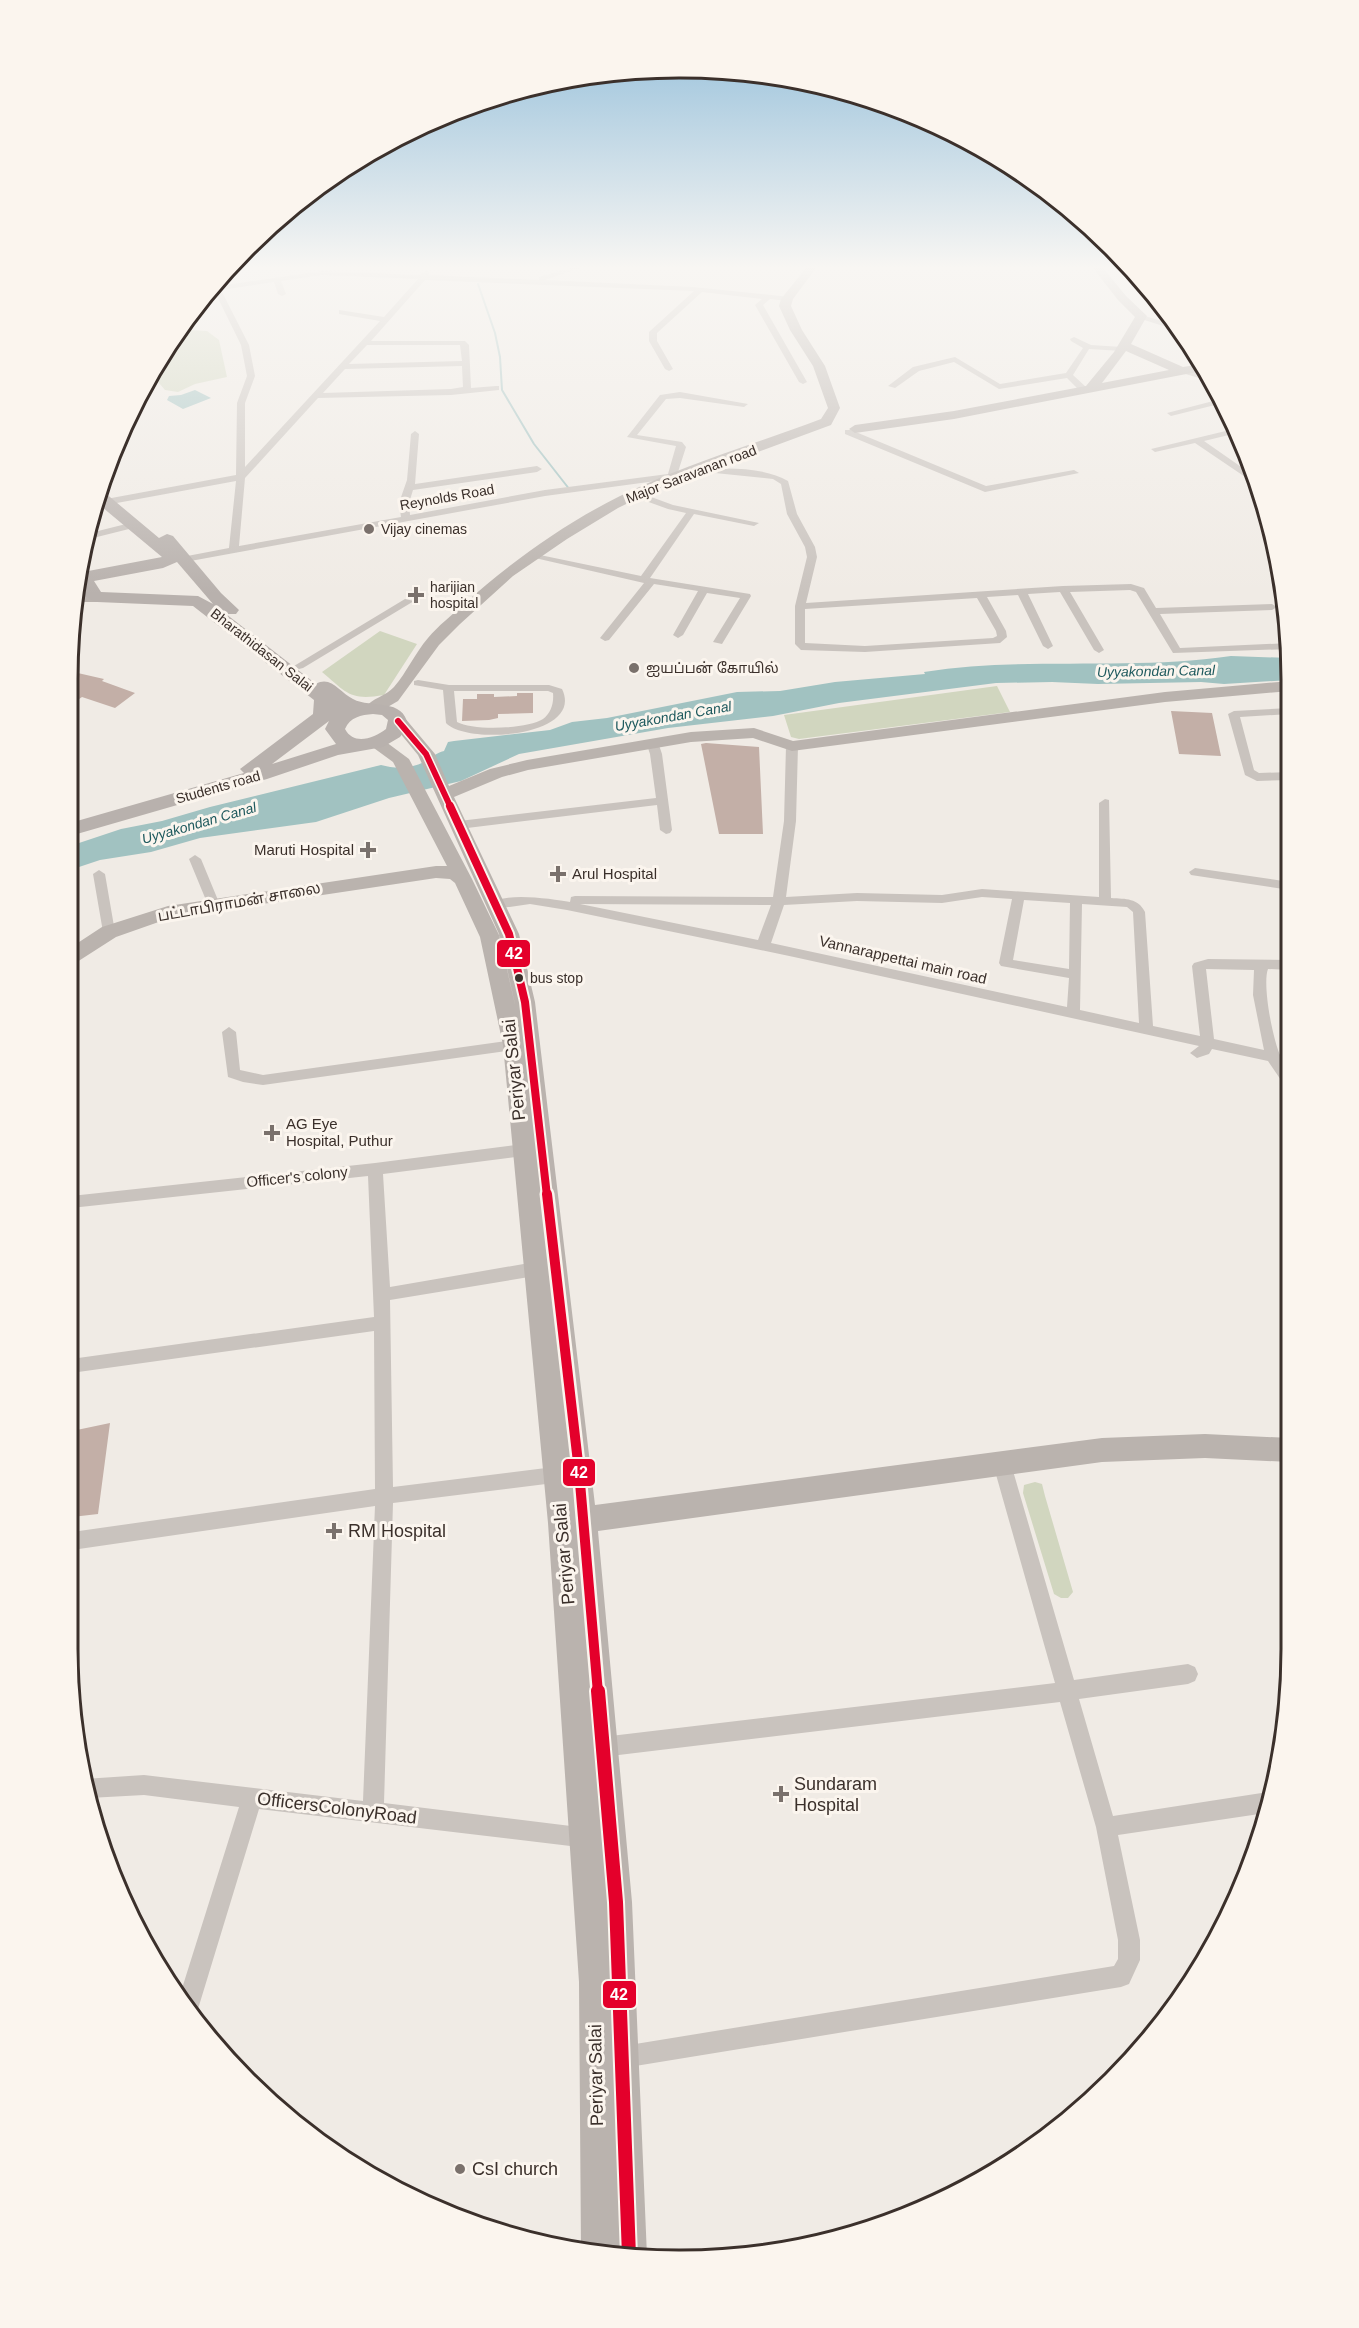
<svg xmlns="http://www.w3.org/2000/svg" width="1359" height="2328" font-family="Arial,'Noto Sans Tamil',sans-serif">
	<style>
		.green { fill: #d1d6bf }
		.water { fill: #a1c2c1 }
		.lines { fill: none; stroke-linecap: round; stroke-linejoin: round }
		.stream { stroke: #a1c2c1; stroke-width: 2 }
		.building { fill: #c3afa7 }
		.street { fill: #c9c3be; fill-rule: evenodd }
		.secondary { fill: #bab3ae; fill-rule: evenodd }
		.primary { fill: #b8b1ad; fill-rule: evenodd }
		.bus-1-far3-casing { stroke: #fbf5ee; stroke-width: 9 }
		.bus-1-far2-casing { stroke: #fbf5ee; stroke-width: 12 }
		.bus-1-far1-casing { stroke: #fbf5ee; stroke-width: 15 }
		.bus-1-casing { stroke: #fbf5ee; stroke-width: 18 }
		.bus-1-far3 { stroke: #e4002b; stroke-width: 6 }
		.bus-1-far2 { stroke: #e4002b; stroke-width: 8 }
		.bus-1-far1 { stroke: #e4002b; stroke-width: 10 }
		.bus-1 { stroke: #e4002b; stroke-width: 14 }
		.poi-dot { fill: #7a716c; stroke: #fbf5ee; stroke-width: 2 }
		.bus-dot { fill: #3b302b; stroke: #fbf5ee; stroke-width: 2 }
		.labels { text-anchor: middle; stroke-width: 6; stroke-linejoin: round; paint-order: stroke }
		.far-street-label { font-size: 14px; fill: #3b302b; stroke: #fbf5ee }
		.far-poi-label { font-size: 14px; fill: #3b302b; stroke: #fbf5ee; text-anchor: start }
		.far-water-label { font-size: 14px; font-style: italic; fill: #1f5a5e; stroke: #fbf5ee }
		.bus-label { font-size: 14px; fill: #3b302b; stroke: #fbf5ee; text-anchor: start }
		.poi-label { font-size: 15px; fill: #3b302b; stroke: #fbf5ee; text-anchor: start }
		.street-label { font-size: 15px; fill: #3b302b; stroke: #fbf5ee }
		.near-street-label { font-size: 18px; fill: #3b302b; stroke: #fbf5ee }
		.near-poi-label { font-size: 18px; fill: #3b302b; stroke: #fbf5ee; text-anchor: start }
		.rim { fill: none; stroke: #3b302b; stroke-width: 3 }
		.line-badge { stroke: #fbf5ee; stroke-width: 2 }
		.badge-label { font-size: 16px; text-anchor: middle; font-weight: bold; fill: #fff }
	</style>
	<rect width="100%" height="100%" fill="#f0ebe5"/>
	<path class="green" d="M187,330L207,331L219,340L227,377L195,384L178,392L165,390L153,376L170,340L177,331Z
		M380,631L417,644L384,695C350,701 347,693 322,672Z
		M997,686L1010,712L799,739L791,737L784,715Z
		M1035,1482L1042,1484L1045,1496L1073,1592L1068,1598H1061L1054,1594L1023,1493L1024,1485Z"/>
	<path class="water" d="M195,390L211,398L183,409L167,400L169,396L181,395Z
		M1231,656L1290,658V680L1224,684L1201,682L1098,684L1052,682L996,683L839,703L773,716L668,728L519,754L461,781L389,798L316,822L200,838L151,852L100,860L70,870V846L121,829L162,821L210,807L381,765C396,769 413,769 428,760C434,756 436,753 444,751L448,742L454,741L550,730L572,722L607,718L737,692L780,691L835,682L925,674L924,672C1026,656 1129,671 1231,656Z"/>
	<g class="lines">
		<path class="stream" d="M478,284L495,333L500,357L502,390L534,444L570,490"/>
	</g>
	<path class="building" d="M69,671L104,679L102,681L135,693L115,708L82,697L69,706Z
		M517,693H533V713L498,714V718L489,720L462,721L463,699H477V694H494V697L517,696Z
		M1171,711L1212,713L1221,756L1179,754Z
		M706,743L759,747L763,834H719L701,744Z
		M110,1423L98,1514L72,1517V1431Z"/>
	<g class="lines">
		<path class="street" d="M570,268H580L545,280L693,287L790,297V301H787L770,299L763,305L807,382L803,384L799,382L755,305L762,299L702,292L657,333V341L673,369L669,371L665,369L649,341V332L694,291L425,280L371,341H465L469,345L471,388L496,386H499V390L451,395L318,398L245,478L239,546L401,517L399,503L407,480L411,434L415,431L419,434L415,484L537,466L542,469L537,472L413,490L409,503L410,515L545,490L668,474L676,446L627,437L660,395L680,392L748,404L744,407L680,398L666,399L637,435L682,442L686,447L678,472C710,468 759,464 788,481L797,514L815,547L817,557L806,603L1063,586L1131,584L1144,588L1156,608L1272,604L1277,607L1272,610L1160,614L1180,648L1290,643V649L1173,653L1136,592L1130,590L1070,592L1104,650L1099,653L1094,650L1060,592L1028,594L1053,646L1048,649L1043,646L1018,595L987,597L1006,631L1007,637L1000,643L865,652L801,650L795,644V606L807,557L805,547L787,514L781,484L773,479L715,473L545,496L185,562L182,561V557L229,548L236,481L106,505L101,502L106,499L236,475L237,403L247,376L241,345L213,288L217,283L219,286L322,271L420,275L426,270L430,272L428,275L539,280V277ZM322,275L418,279L384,317L339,310V314L380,321L245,467V403L255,376L249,345L221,290L274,282L278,294L282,296L286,294L281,281ZM367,345H460L462,361L349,364ZM462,366L463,387L451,389L323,393L345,369ZM977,598L996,631L997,636L993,638L865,646L805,643V609Z
			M1138,314L1172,324L1176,330L1138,318Z
			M1074,337L1091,345L1122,347L1126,349L1122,351L1089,349L1073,375L1086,387V391H1080L1067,378L999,389L954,362L919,371L895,388L888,386L913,367L955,357L1000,384L1066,373L1083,348L1071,341L1070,339Z
			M1185,369L1211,377L1213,382L1182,373L1181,371Z
			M1221,399L1223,403L1171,416L1167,413Z
			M1234,429L1237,433L1204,441L1257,478L1260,487L1195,443L1155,452L1151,449Z
			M845,430H851L986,486L1074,470L1079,473L985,492L845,434Z
			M635,491L673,505L759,523L754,526L694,514L650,578L750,594L751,596L722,644L713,642L740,598L707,593L683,635L678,638L673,635L698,591L654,584L609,640L605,641L600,638L644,583L535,558L540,555L641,576L686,513L668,509L632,496L630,494Z
			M134,522L139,525L137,527L89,539L90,533Z
			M405,599L414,601L303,668L299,669L294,666Z
			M418,680L449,685H549L562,689C585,736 468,746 446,723L443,690L414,685V681ZM454,691H548L553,693C554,703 551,713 543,719C527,729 473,731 457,722Z
			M1290,708V714L1240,717L1254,770L1259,773L1290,772V780L1257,781L1245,775L1228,714L1234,711Z
			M652,739L658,742L662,754L672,830L670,833L666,834L660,830L657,805L459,829L453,825L459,821L656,798L650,754L646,742Z
			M792,743L798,746L796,821L786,897L857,893L942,895L982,889L1099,897V803L1105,799L1109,800L1111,898C1126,899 1138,898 1145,912L1153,1026L1200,1036L1192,966L1194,963L1208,959L1290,960V970L1268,969C1262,984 1273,1042 1281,1057C1288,1071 1290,1071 1290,1087L1285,1086L1268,1061L1212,1049L1209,1054L1197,1058L1190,1053L1199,1046L794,957L567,910L530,904L495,909L489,905C502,891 552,899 570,902L571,897L575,896L773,897L784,821L786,746ZM982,897L1012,899L999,963L1001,966L1069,978L1067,1007L771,943L784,905L857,901L942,903ZM1024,900L1070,903L1069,969L1013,960ZM580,904L771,905L758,940ZM1082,904L1127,907L1133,912L1139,1023L1080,1010ZM1206,969L1254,970L1253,995L1264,1050L1214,1039Z
			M195,855L201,859L220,905L219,908H209L208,905L189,859Z
			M1195,868L1290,882V890L1191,875L1189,872Z
			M99,870L105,874L115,932L109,936L103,932L93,874Z
			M229,1027L236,1032L240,1070L263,1075L513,1040L520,1045L513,1050L263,1085L243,1082L228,1077L222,1032Z
			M531,1143L536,1145L538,1149L536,1153L531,1155L383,1174L390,1287L535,1262L541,1264L543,1269L541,1274L535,1276L390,1300L393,1487L562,1466L568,1468L571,1474L568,1480L562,1482L393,1503L384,1803L587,1828L594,1831L597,1838L594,1845L587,1848L259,1809L198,2009L192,2018L179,1998L239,1807L144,1795L89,1798L84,1779L144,1775L363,1801L375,1506L72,1550V1532L375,1489L374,1331L71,1373V1359L374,1317L368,1176L71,1208V1196L375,1163Z
			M1002,1456L1008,1458L1011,1464L1074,1680L1188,1664L1195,1667L1198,1674L1195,1681L1188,1684L1079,1699L1113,1816L1268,1792L1266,1813L1118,1835L1140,1940V1960L1129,1984L1121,1987L623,2068L615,2065L612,2057L615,2049L623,2046L1114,1966L1118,1959V1940L1096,1827L1060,1702L602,1757L595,1754L592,1747L595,1740L602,1737L1055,1683L993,1464L996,1458Z"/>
		<path class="secondary" d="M806,268H816L793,299L791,306L802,330L825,366L840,408L831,425L657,489L618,508L567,539L513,576L460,624L439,645L398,701L379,712H367L365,708C372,698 386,696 394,687C407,672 415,653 428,638C438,626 452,615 464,604C518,556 579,513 646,484C702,459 763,441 821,419L828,408L813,366L790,330L779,306L781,299Z
			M1093,268H1103L1126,296L1147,316L1131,344L1183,367L1202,364L1207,370L954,419L855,433L849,429L855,425L954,411L1086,386L1114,352L1135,317L1118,300ZM1126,351L1169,370L1102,383Z
			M78,592H97L105,597L97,602H77Z
			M1290,681V691L1165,702L792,751L753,738L691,742L528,770L502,777L454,797L519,934L535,1002L595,1505L1102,1438L1205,1434L1290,1438V1462L1205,1458L1102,1462L598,1531L632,1902L647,2256L600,2255L581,2251L579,1982L548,1523L503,1045L480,937L455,883L450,879L436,878L170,918L116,937L77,962L70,964V948L102,927L168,906L436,866H447L393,762L367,743L370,739H382L409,759L472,879L500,937L516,1009L499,934L418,755L390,721L398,716L404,717L435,754L449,786L490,769L527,760L691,732L754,728L793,741L1165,692Z"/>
		<path class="primary" d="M99,490L104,492L159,538L167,534L173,536L221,593L239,610L236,614H226L316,684C331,675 340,693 353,699C371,709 404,697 408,726L400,737L383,747L338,755L267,779L70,836V823L244,773L240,769L313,714L314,700L193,606L97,602C89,600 83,595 79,587L83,572L162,557L96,502ZM177,562L213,604L198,596L101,592L94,581L163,568ZM373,714L382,715L388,720L386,729C374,738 354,746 345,729C350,717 361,715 373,714ZM329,721L325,729L336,744L272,764Z"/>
		<defs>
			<path id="bus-1-far3" d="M398,721L426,754L451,808"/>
			<path id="bus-1-far2" d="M450,806L509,934L525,1002L547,1196"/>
			<path id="bus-1-far1" d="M547,1194L579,1471L598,1693"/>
			<path id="bus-1" d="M598,1691L616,1902L629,2256"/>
		</defs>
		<use href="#bus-1-far3" class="bus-1-far3-casing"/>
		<use href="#bus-1-far2" class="bus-1-far2-casing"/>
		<use href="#bus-1-far1" class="bus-1-far1-casing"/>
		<use href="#bus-1" class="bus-1-casing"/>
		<use href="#bus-1-far3" class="bus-1-far3"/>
		<use href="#bus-1-far2" class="bus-1-far2"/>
		<use href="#bus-1-far1" class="bus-1-far1"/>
		<use href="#bus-1" class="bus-1"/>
	</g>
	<linearGradient id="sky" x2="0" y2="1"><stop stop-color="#8bbad8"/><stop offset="0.45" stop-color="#f8f6f3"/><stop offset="1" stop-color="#f8f6f3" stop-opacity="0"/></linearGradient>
	<rect width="1359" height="594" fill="url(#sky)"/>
	<g class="poi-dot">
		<circle cx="369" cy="529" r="6"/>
		<path d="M413 586h6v6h6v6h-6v6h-6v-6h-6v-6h6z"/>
		<circle cx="634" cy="668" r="6"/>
		<path d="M365 841h6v6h6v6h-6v6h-6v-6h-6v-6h6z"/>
		<path d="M555 865h6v6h6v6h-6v6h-6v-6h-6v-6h6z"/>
		<path d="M269 1124h6v6h6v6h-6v6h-6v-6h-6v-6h6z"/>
		<path d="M331 1522h6v6h6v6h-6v6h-6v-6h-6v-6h6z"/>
		<path d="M778 1785h6v6h6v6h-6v6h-6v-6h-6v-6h6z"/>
		<circle cx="460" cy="2169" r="6"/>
	</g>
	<circle class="bus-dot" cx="519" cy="978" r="5"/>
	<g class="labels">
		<g class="far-street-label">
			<text transform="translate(691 474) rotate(-21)" y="5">Major Saravanan road</text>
			<text transform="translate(447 497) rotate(-10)" y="5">Reynolds Road</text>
			<text transform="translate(262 650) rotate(38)" y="5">Bharathidasan Salai</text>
			<text transform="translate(218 787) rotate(-16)" y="5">Students road</text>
		</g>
		<g class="far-poi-label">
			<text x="381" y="534">Vijay cinemas</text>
			<text x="430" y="592">harijian<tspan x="430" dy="16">hospital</tspan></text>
			<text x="646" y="673">ஐயப்பன் கோயில்</text>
		</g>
		<g class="far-water-label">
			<text transform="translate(1156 671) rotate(-1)" y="5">Uyyakondan Canal</text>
			<text transform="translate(673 716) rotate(-10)" y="5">Uyyakondan Canal</text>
			<text transform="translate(199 823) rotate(-16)" y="5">Uyyakondan Canal</text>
		</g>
		<g class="bus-label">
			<text x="530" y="983">bus stop</text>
		</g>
		<g class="poi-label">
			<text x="354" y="855" text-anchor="end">Maruti Hospital</text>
			<text x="572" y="879">Arul Hospital</text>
			<text x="286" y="1129">AG Eye<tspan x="286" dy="17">Hospital, Puthur</tspan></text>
		</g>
		<g class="street-label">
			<text transform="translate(239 902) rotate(-10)" y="5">பட்டாபிராமன் சாலை</text>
			<text transform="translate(903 960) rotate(13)" y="5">Vannarappettai main road</text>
			<text transform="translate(297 1177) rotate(-6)" y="5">Officer's colony</text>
		</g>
		<g class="near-street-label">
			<text transform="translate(514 1070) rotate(-96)" y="6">Periyar Salai</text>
			<text transform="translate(564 1554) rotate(-95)" y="6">Periyar Salai</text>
			<text transform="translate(337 1808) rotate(7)" y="6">OfficersColonyRoad</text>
			<text transform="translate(596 2075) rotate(-91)" y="6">Periyar Salai</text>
		</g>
		<g class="near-poi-label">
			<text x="348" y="1537">RM Hospital</text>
			<text x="794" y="1790">Sundaram<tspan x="794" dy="21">Hospital</tspan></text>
			<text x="472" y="2175">CsI church</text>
		</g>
	</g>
	<path d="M0 0H1359V2328H0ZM679 78H680A601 601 0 0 1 1281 679V1649A601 601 0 0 1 680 2250H679A601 601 0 0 1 78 1649V679A601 601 0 0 1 679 78Z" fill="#fbf5ee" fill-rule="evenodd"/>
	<path class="rim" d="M679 78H680A601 601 0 0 1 1281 679V1649A601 601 0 0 1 680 2250H679A601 601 0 0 1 78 1649V679A601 601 0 0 1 679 78Z"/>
	<g class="line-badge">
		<rect x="496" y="939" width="35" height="29" rx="6" fill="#e4002b"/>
		<rect x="562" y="1458" width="34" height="29" rx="6" fill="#e4002b"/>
		<rect x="602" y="1980" width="35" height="29" rx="6" fill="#e4002b"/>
	</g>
	<g class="badge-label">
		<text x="514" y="959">42</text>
		<text x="579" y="1478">42</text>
		<text x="619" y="2000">42</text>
	</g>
</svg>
